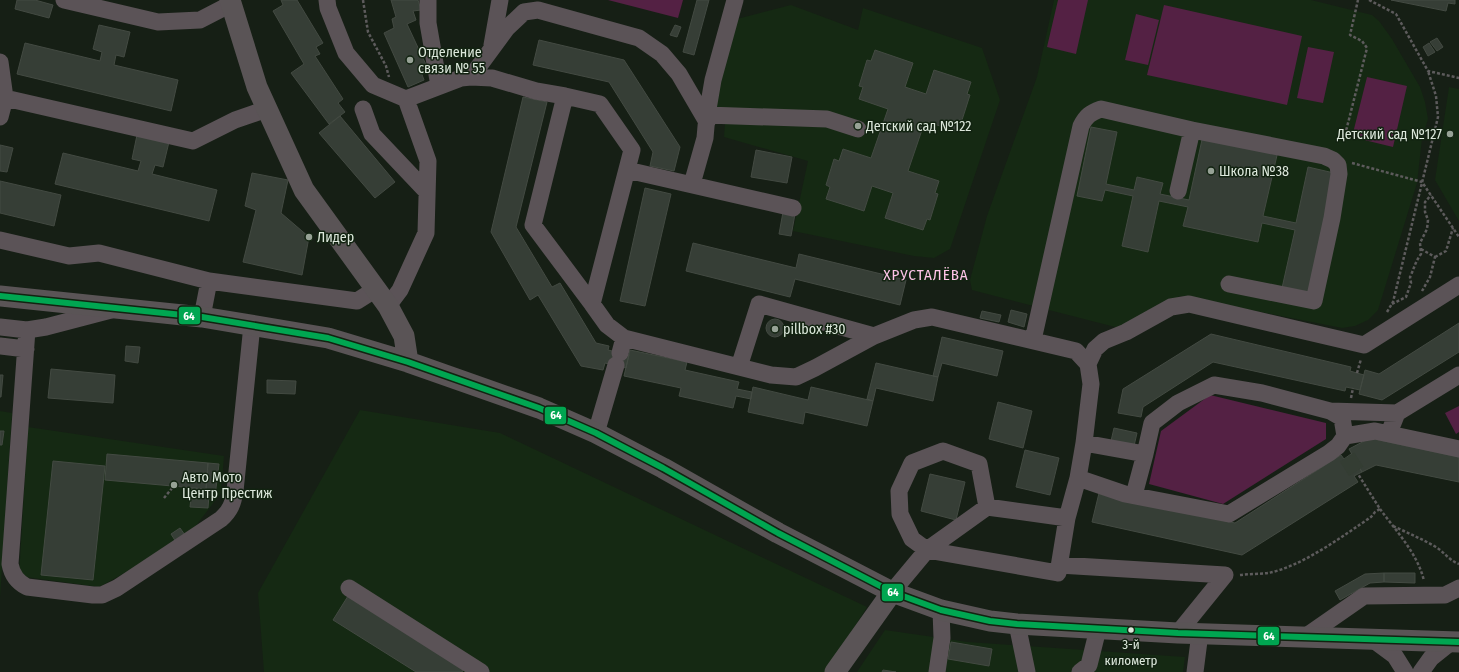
<svg xmlns="http://www.w3.org/2000/svg" width="1459" height="672" font-family="'Fira Sans Condensed',sans-serif">
	<style>
		.built { fill: #152913 }
		.green { fill: #542144 }
		.building { fill: #363e36; stroke: #434a42 }
		.lines { fill: none; stroke-linecap: round; stroke-linejoin: round }
		.minor-tunnel { stroke: #343d33; stroke-width: 17; stroke-dasharray: 17 8; stroke-linecap: butt }
		.path { stroke: #5d5b5c; stroke-width: 2.5; stroke-dasharray: 3 2; stroke-linecap: butt }
		.minor { stroke: #5b5357; stroke-width: 17 }
		.major { stroke: #5a5456; stroke-width: 21 }
		.bus-1-casing { stroke: #122311; stroke-width: 9 }
		.bus-1 { stroke: #00a651; stroke-width: 6 }
		.poi-dot { fill: #97a296; stroke: #122311; stroke-width: 1.5 }
		.bus-dot { fill: #dde8dc; stroke: #122311; stroke-width: 1.5 }
		.labels { text-anchor: middle; stroke-width: 3; stroke-linejoin: round; paint-order: stroke }
		.bus-label { font-size: 13px; fill: #dde8dc; stroke: #122311 }
		.poi-label { font-size: 14px; fill: #dde8dc; stroke: #122311; text-anchor: start }
		.neighbourhood-label { font-size: 15px; letter-spacing: 1px; fill: #fec3e7; stroke: #122311 }
		.line-badge { stroke: #122311; stroke-width: 1.5 }
		.badge-label { font-size: 11px; text-anchor: middle; font-weight: bold; fill: #fff }
	</style>
	<rect width="100%" height="100%" fill="#161f15"/>
	<path class="built" d="M1054,0H1311L1372,15L1379,21L1392,39L1420,87L1425,102L1428,119L1422,139L1417,183L1378,310L1368,320L1355,326L1342,328L1180,296L1151,314L1125,327H1115L972,290L970,280L987,216L1037,77Z
		M791,5L858,30L863,8L982,48L1000,100L950,249L934,258L914,256L793,231L808,161L724,137L726,108L714,107L737,19Z
		M1449,87L1459,89V221L1435,180Z
		M360,410L500,433L867,607L826,672H264L258,593Z
		M0,411L12,413L0,598Z
		M28,427L224,456L221,493L185,540L99,587L19,576Z
		M885,630L968,642L1185,657L1183,672H857Z"/>
	<path class="green" d="M608,0H683L678,18Z
		M1058,0H1088L1076,54L1047,47Z
		M1164,5L1302,36L1287,105L1147,75Z
		M1136,14L1159,20L1148,65L1125,60Z
		M1308,47L1334,52L1323,103L1297,98Z
		M1367,77L1407,86L1393,147L1352,137Z
		M1210,395L1326,423V439L1223,504L1149,484L1161,431Z
		M1459,406V432L1456,434L1445,413Z"/>
	<path class="building" d="M17,0H35L53,5L49,18L15,9Z
		M281,0H297L323,43L316,47L320,54L315,56L343,99L338,103L345,112L329,124L291,73L304,64L273,11L283,5Z
		M391,0H418L421,10L413,11L416,20L407,24L428,69L421,72L424,80L408,87L384,33L394,28L392,19L396,17Z
		M697,0H709L694,55L683,52Z
		M1391,0H1455V4L1448,3L1446,11Z
		M99,25L130,32L124,57L116,55L114,65L178,80L171,111L17,74L25,43L100,61L102,52L93,49Z
		M675,25L681,27L677,37L670,35Z
		M1437,38L1443,47L1437,51L1430,42Z
		M539,40L624,60L680,147L674,171L650,166L653,152L609,82L533,65Z
		M1429,43L1435,52L1428,56L1423,47Z
		M875,50L913,63L905,87L926,94L934,70L971,82L967,94L970,95L962,120H959L955,131L925,121L908,171L939,181L935,193L938,194L930,220L927,219L923,230L885,218L893,193L872,186L864,211L826,199L830,187L826,185L834,159L839,161L843,149L871,158L888,109L859,99L863,87L859,86L867,60L871,61Z
		M523,97L547,102L516,227L552,287L560,283L596,343L609,346L608,350L629,355L626,368L605,363L603,370L581,366L538,295L530,300L491,232Z
		M340,116L395,182L375,198L319,133Z
		M1091,127L1117,132L1106,184L1134,190L1137,177L1163,183L1160,194L1189,200L1203,135L1278,151L1263,216L1296,223L1308,167L1334,173L1308,294L1282,288L1295,230L1262,223L1258,242L1183,226L1188,207L1159,201L1148,252L1122,246L1133,196L1105,190L1102,201L1077,196Z
		M137,135L169,142L163,167L155,165L152,174L217,190L209,221L55,184L63,153L138,171L141,161L132,159Z
		M0,145L13,148L7,172L0,171Z
		M756,150L792,157L787,183L751,177Z
		M252,173L288,180L281,213L309,237L302,275L243,262L256,210L245,206Z
		M0,181L61,195L54,226L0,213Z
		M645,188L671,194L645,306L620,301Z
		M783,212L795,214L791,236L779,234Z
		M693,243L796,268L799,254L906,280L900,305L795,279L790,297L686,271Z
		M1011,310L1027,314L1024,327L1008,322Z
		M982,311L1001,315L999,322L980,318Z
		M766 328a9 9 0 1 1 18 0a9 9 0 1 1-18 0Z
		M1459,323V352L1382,400L1359,394L1365,370L1379,374Z
		M1211,334L1351,367L1350,371L1364,375L1360,390L1346,387L1345,391L1213,362L1143,407L1141,417L1118,413L1123,389Z
		M942,337L1003,351L997,376L942,363L938,377L933,376Z
		M126,346L140,347L138,363L125,361Z
		M630,350L687,362L685,370L739,382L737,389L752,392L751,399L736,396L733,408L679,396L681,388L624,376Z
		M876,363L938,377L933,401L876,388L873,401L867,399Z
		M51,369L115,375L113,403L48,398Z
		M0,375H3L1,397H0Z
		M267,380L296,381L295,394L267,393Z
		M753,387L808,400L811,387L873,401L867,426L805,412L803,424L748,412Z
		M998,402L1032,411L1023,448L989,439Z
		M1114,428L1137,433L1134,446L1111,441Z
		M0,431H4L2,445H0Z
		M1370,438L1459,457V482L1376,465L1362,472L1349,449Z
		M1025,450L1059,458L1050,495L1016,487Z
		M107,454L208,463L206,489L105,480Z
		M1351,454L1362,472L1354,476L1358,482L1242,555L1092,522L1099,493L1235,523L1341,455L1344,459Z
		M53,461L105,466L93,580L41,575Z
		M208,463L219,464L215,496L209,495L208,508L190,507L192,488L206,489Z
		M930,474L965,482L956,520L921,511Z
		M180,528L185,535L176,542L171,534Z
		M1384,573H1415V583L1384,582Z
		M1384,573V582L1370,583L1340,600L1335,591L1365,574Z
		M348,596L464,668L462,672H416L333,620Z
		M951,642L992,649L989,666L948,659Z
		M883,670L896,672H882Z"/>
	<g class="lines">
		<path class="minor-tunnel" d="M1347,457L1358,474"/>
		<path class="path" d="M363,0L368,32L386,66L389,77
			M1369,0L1396,14L1428,71L1459,78
			M1345,135L1367,48L1362,41L1350,35L1358,0
			M1352,163L1422,182L1459,237
			M1421,249L1435,257L1430,277L1422,291
			M1435,257L1446,251L1453,228
			M1392,304L1406,297L1411,283L1410,277C1414,269 1415,262 1421,254L1420,243L1427,229L1428,220L1425,212V202L1431,195
			M1387,312L1393,302L1438,117L1436,96L1428,71
			M1357,373L1361,359
			M1351,398L1353,388
			M164,498L173,487
			M1380,509C1396,531 1418,554 1424,581
			M1393,526C1408,533 1422,539 1436,547C1444,552 1450,561 1459,564
			M1240,575C1249,574 1259,574 1268,573C1301,567 1343,536 1371,517L1375,512L1380,509L1358,474"/>
		<path class="minor" d="M64,0L158,22L200,20L231,4
			M327,0L328,8L346,53L373,85L406,99L428,161L426,233L400,290L388,306
			M428,0V23L439,86
			M492,45L500,0
			M0,62L5,98L193,141L235,120L267,109
			M471,77L507,28L524,12L538,10L639,38L662,54L679,74L707,122
			M565,96L533,225L592,304
			M406,99L461,78L471,77L492,78L536,91L565,96L600,104L632,150L592,304L607,325L624,338L620,353
			M363,109L372,134L427,192
			M707,115L827,119L858,129
			M0,117L5,98
			M1192,130L1324,156L1333,160L1338,165L1339,174L1332,218L1314,301L1229,284
			M627,170L793,208
			M692,184L705,138L707,115L713,80L735,0
			M0,240L69,256L99,253L209,281L202,317
			M209,281L357,301L376,289
			M0,327L27,330L46,327L111,310
			M27,330L10,564C12,575 17,582 27,587L93,595H102L117,588L221,519C230,511 233,504 235,491L252,325
			M624,338L771,375L796,377L815,368L874,336L914,320L932,317L1076,351L1088,364L1091,384L1084,443L1078,478L1067,518L1058,573L927,550L892,592
			M1033,340L1081,126C1086,116 1090,113 1101,109L1192,130L1178,191
			M0,346L26,349
			M1088,364L1095,349L1104,341L1126,332L1171,307L1189,304L1364,345L1459,285
			M739,367L759,304L874,336
			M1330,411L1397,413
			M596,433L616,365
			M1389,433L1397,413L1459,375
			M1084,443L1145,454L1134,495
			M1145,454L1152,423L1178,403L1214,385L1262,393L1330,411L1342,418L1345,436L1375,431L1459,449
			M1078,478L1125,494L1229,514L1329,453L1338,446L1345,436
			M987,507L979,464L943,451L912,463L899,491L900,514L912,539L927,550L987,507L1067,518
			M1059,565L1225,575
			M349,588L481,672
			M1017,624L1027,672
			M1178,633L1225,575
			M1305,637L1364,596L1445,595L1459,588
			M1372,639L1395,656L1405,672
			M937,672L942,638L941,610
			M1080,672L1089,665L1098,629
			M1195,672L1200,633
			M1421,672L1431,658L1451,642"/>
		<path class="major" d="M230,0L257,87L304,190L388,306L404,336L408,362
			M0,296L202,317L328,338L408,362L539,408L596,433L663,468L778,533L892,592L941,610L990,621L1017,624L1178,633L1459,642
			M835,672L892,592"/>
		<defs>
			<path id="bus-1" d="M0,296L202,317L328,338L408,362L539,408L596,433L663,468L778,533L892,592L941,610L990,621L1017,624L1178,633L1459,642"/>
		</defs>
		<use href="#bus-1" class="bus-1-casing"/>
		<use href="#bus-1" class="bus-1"/>
	</g>
	<g class="poi-dot">
		<circle cx="410" cy="60" r="4"/>
		<circle cx="858" cy="126" r="4"/>
		<circle cx="1450" cy="134" r="4"/>
		<circle cx="1211" cy="171" r="4"/>
		<circle cx="309" cy="237" r="4"/>
		<circle cx="775" cy="329" r="4"/>
		<circle cx="174" cy="485" r="4"/>
	</g>
	<circle class="bus-dot" cx="1131" cy="630" r="3.5"/>
	<g class="labels">
		<g class="bus-label">
			<text x="1131" y="649">3-й<tspan x="1131" dy="16">километр</tspan></text>
		</g>
		<g class="poi-label">
			<text x="418" y="57">Отделение<tspan x="418" dy="16">связи № 55</tspan></text>
			<text x="866" y="131">Детский сад №122</text>
			<text x="1442" y="139" text-anchor="end">Детский сад №127</text>
			<text x="1219" y="176">Школа №38</text>
			<text x="317" y="242">Лидер</text>
			<text x="783" y="334">pillbox #30</text>
			<text x="182" y="482">Авто Мото<tspan x="182" dy="16">Центр Престиж</tspan></text>
		</g>
		<g class="neighbourhood-label">
			<text x="926" y="280">ХРУСТАЛЁВА</text>
		</g>
	</g>
	<g class="line-badge">
		<rect x="178" y="306" width="23" height="19" rx="4" fill="#00a651"/>
		<rect x="544" y="406" width="23" height="19" rx="4" fill="#00a651"/>
		<rect x="881" y="583" width="23" height="19" rx="4" fill="#00a651"/>
		<rect x="1257" y="626" width="23" height="20" rx="4" fill="#00a651"/>
	</g>
	<g class="badge-label">
		<text x="189" y="320">64</text>
		<text x="556" y="419">64</text>
		<text x="893" y="596">64</text>
		<text x="1269" y="640">64</text>
	</g>
</svg>
